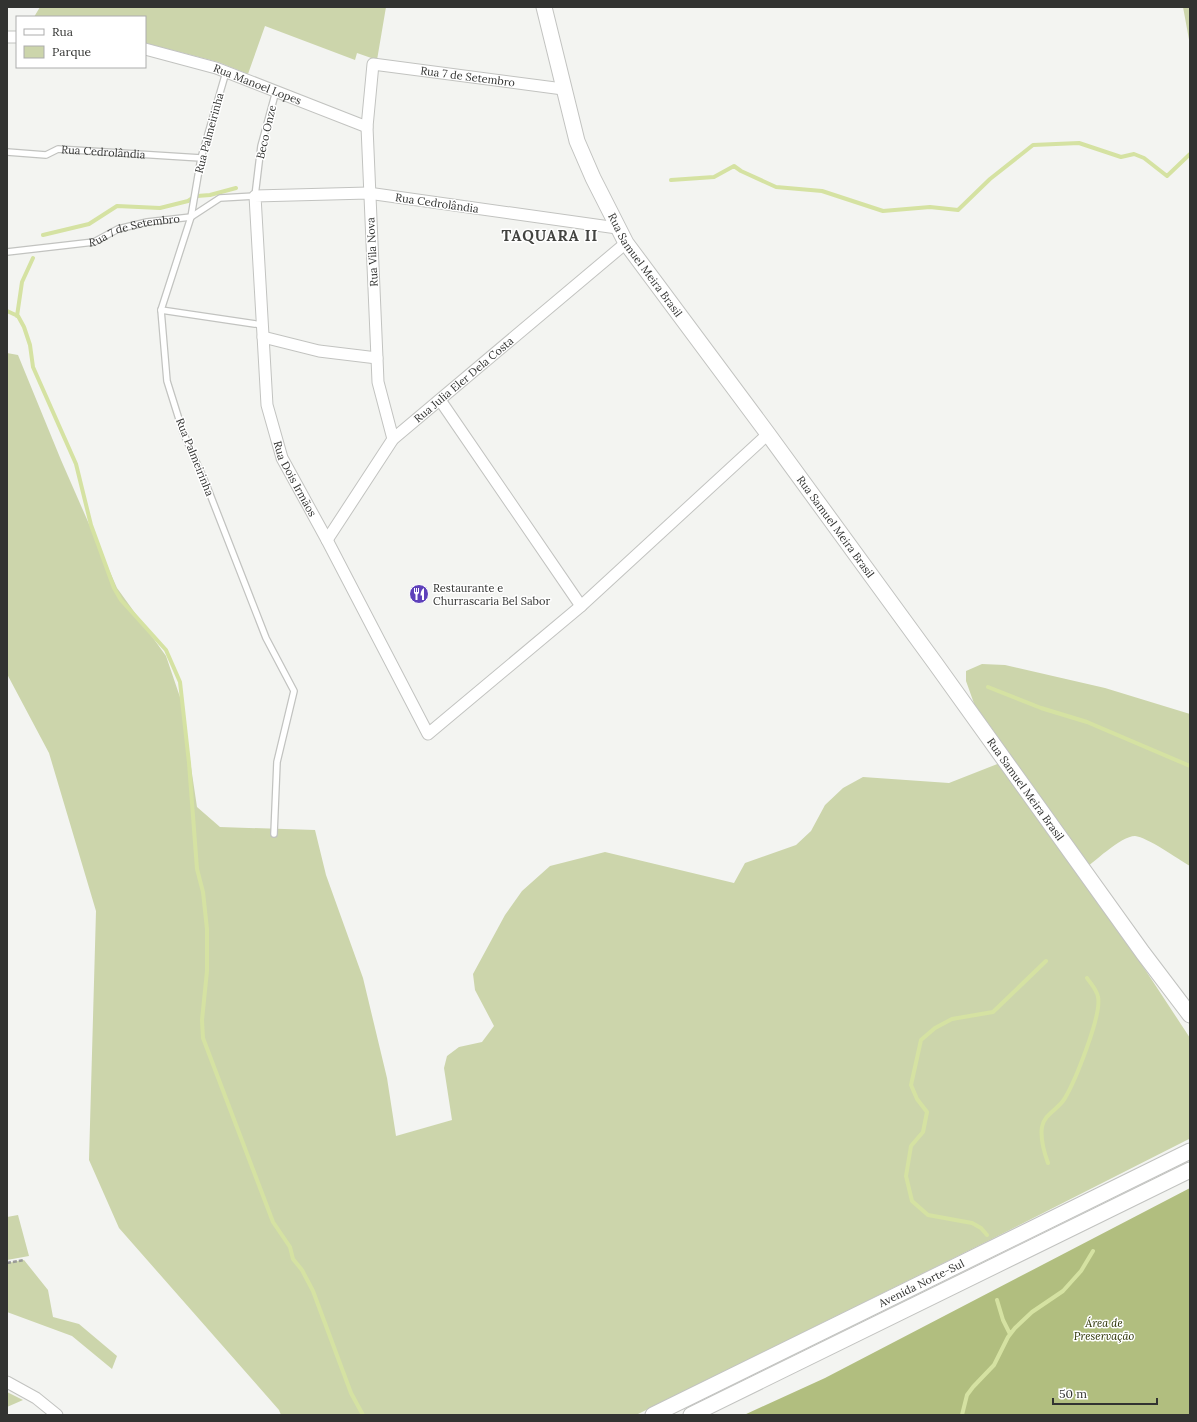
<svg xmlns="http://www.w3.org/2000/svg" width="1197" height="1422" font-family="Lora,serif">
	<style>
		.green { fill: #ccd5ab }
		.forest { fill: #b1be7f }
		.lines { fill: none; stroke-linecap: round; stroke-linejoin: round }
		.stream { stroke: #d5e2a2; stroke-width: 4 }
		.lane-casing { stroke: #c2c3c0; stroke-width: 8 }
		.street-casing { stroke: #c2c3c0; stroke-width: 13 }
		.secondary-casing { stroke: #c2c3c0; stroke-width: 17 }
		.path { stroke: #999a97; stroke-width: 2.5; stroke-dasharray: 4 2; stroke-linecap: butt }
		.lane { stroke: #fff; stroke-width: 5.5 }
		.street { stroke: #fff; stroke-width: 11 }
		.secondary { stroke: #fff; stroke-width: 15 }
		.labels { text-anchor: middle; stroke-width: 3; stroke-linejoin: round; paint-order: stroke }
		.street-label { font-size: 11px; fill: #323331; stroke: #fff }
		.poi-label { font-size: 11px; fill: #323331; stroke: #fff; text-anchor: start }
		.park-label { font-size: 11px; font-style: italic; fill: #293000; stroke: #fff }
		.district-label { font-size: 15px; font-weight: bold; letter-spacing: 1px; fill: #424340; stroke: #fff }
	</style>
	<rect width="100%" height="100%" fill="#f3f4f1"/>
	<path class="green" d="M40,7H386L377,60L357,53L355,60L265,26L248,74L218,62L145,43V17H34Z
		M1183,7H1190V45Z
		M7,353L18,355L61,460L117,588L166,656L181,700L197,807L220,827L315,830L326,875L363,978L387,1078L396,1136L452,1120L444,1068L447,1056L459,1047L482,1042L494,1026L475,990L473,974L505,915L522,891L550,866L605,852L734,883L745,863L796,845L811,831L825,805L843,788L863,777L949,783L1005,761L991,727L976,709L966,681V671L982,664L1005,665L1105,688L1190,714V866C1178,859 1147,837 1135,836C1121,836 1093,863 1081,872L1190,1038L1189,1139L986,1242L636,1415H281L279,1410L119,1228L89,1160L96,911L49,753L7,674Z
		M18,1215L29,1256L7,1260V1217Z
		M24,1260L48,1290L53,1317L79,1324L117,1356L112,1369L72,1336L7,1312V1263Z
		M7,1392L23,1400L7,1407Z"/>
	<path class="forest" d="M1190,1188V1415H744L825,1378Z"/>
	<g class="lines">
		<path class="stream" d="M671,180L714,177L734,166L741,171L776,187L822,191L883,211L930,207L958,210L990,179L1033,145L1079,143L1121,157L1134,154L1144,158L1167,176L1190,154
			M197,196L210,195L236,188
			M43,235L89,224L117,206L160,208L188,201L194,197
			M7,311L18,316L24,327L30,345L33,367L76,464L91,525L114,588L121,600L166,650L180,682L189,763L197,869L203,892L207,929V971L202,1020L203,1038L273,1222L290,1247L293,1259L302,1270L313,1291L351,1393L363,1415
			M17,316L22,282L33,258
			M988,687L1041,708L1087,722L1190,766
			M1048,1163C1044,1152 1040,1139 1042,1127C1044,1114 1059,1109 1065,1098C1075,1081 1102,1015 1098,997C1097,990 1091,984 1087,978
			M987,1235L981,1228L972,1223L928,1215L912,1201L906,1176L911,1146L923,1132L927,1112L917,1099L911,1085L921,1040L935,1028L952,1019L993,1012L1046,961
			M997,1300L1003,1320L1010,1334
			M962,1415L967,1395L973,1387L994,1365L1008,1337L1015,1328L1032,1312L1063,1291L1081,1271L1093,1251"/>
		<defs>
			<g id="lane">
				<path d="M226,72L201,158L191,217L161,310L167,381L183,432L206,484L266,638L294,691L277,762L274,834"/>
				<path id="s1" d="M7,152L46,155L58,149L201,158"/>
				<path id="s2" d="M7,252L94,242L118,229L147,222L191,217L220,198L255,196L261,146L276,91"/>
				<path d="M161,310L262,325"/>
			</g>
			<g id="street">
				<path d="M7,37H17"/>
				<path id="s3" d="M145,49L216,68L367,127"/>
				<path id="s4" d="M617,228L368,193L255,196L267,405L282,458L327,540L428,734L581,606L768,434"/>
				<path d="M263,337L319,351L377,358"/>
				<path d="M440,400L581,606"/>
				<path id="s5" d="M393,439L378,382L377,358L367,127L373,64L563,89"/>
				<path id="s6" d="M327,540L393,439L626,243"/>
				<path d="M7,1382L36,1398L57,1415"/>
			</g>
			<g id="secondary">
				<path id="s7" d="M544,7L577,141L593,178L626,243L768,434L935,663L1143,953L1190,1015"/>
				<path id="s8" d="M653,1415L1190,1151"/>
				<path d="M691,1415L1190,1170"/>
			</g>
		</defs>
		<use href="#lane" class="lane-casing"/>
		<use href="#street" class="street-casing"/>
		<use href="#secondary" class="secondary-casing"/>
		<path class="path" d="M7,1263L24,1260"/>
		<use href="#lane" class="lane"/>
		<use href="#street" class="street"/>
		<use href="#secondary" class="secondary"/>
	</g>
	<defs>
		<symbol id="restaurant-disc" viewBox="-11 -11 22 22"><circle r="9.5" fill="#5e41ba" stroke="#fff"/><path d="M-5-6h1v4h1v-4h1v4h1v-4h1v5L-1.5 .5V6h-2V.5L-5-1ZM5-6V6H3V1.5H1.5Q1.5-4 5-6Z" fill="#fff"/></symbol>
	</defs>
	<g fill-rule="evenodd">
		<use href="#restaurant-disc" x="408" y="583" width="22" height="22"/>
	</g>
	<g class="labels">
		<g class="street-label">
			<text dy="4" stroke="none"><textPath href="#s5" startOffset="473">Rua 7 de Setembro</textPath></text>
			<text dy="4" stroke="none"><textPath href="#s3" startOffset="118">Rua Manoel Lopes</textPath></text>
			<text transform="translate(266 132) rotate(-77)" y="4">Beco Onze</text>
			<text transform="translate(209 133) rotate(-75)" y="4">Rua Palmeirinha</text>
			<text dy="4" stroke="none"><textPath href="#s1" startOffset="98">Rua Cedrolândia</textPath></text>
			<text transform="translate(437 203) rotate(8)" y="4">Rua Cedrolândia</text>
			<text dy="4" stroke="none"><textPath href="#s2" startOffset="130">Rua 7 de Setembro</textPath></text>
			<text transform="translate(372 252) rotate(-93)" y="4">Rua Vila Nova</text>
			<text dy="4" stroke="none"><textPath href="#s7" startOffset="280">Rua Samuel Meira Brasil</textPath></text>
			<text dy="4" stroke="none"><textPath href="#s6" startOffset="213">Rua Julia Eler Dela Costa</textPath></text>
			<text transform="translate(195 457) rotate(68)" y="4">Rua Palmeirinha</text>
			<text dy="4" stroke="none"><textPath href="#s4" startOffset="653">Rua Dois Irmãos</textPath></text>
			<text dy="4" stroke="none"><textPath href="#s7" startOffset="604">Rua Samuel Meira Brasil</textPath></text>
			<text dy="4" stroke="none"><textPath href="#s7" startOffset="928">Rua Samuel Meira Brasil</textPath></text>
			<text dy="4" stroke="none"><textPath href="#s8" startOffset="299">Avenida Norte-Sul</textPath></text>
		</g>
		<g class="poi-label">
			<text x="433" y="592">Restaurante e<tspan x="433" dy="13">Churrascaria Bel Sabor</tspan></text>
		</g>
		<g class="park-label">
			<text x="1104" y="1327">Área de<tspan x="1104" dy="13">Preservação</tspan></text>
		</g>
		<g class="district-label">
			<text x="550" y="241">TAQUARA II</text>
		</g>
	</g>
	<rect width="1197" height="1422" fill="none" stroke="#323331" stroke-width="16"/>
	<rect x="16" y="16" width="130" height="52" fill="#ffffff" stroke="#adadad"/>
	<rect x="24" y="29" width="20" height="6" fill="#ffffff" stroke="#adadad"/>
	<text x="52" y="36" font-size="12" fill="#323331">Rua</text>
	<rect x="24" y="46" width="20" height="12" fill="#ccd5ab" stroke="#adadad"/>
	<text x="52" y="56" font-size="12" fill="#323331">Parque</text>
	<path d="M1053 1398v6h104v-6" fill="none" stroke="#323331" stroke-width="2"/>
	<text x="1059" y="1398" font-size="12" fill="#323331" stroke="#ffffff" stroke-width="3" paint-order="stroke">50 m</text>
</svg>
